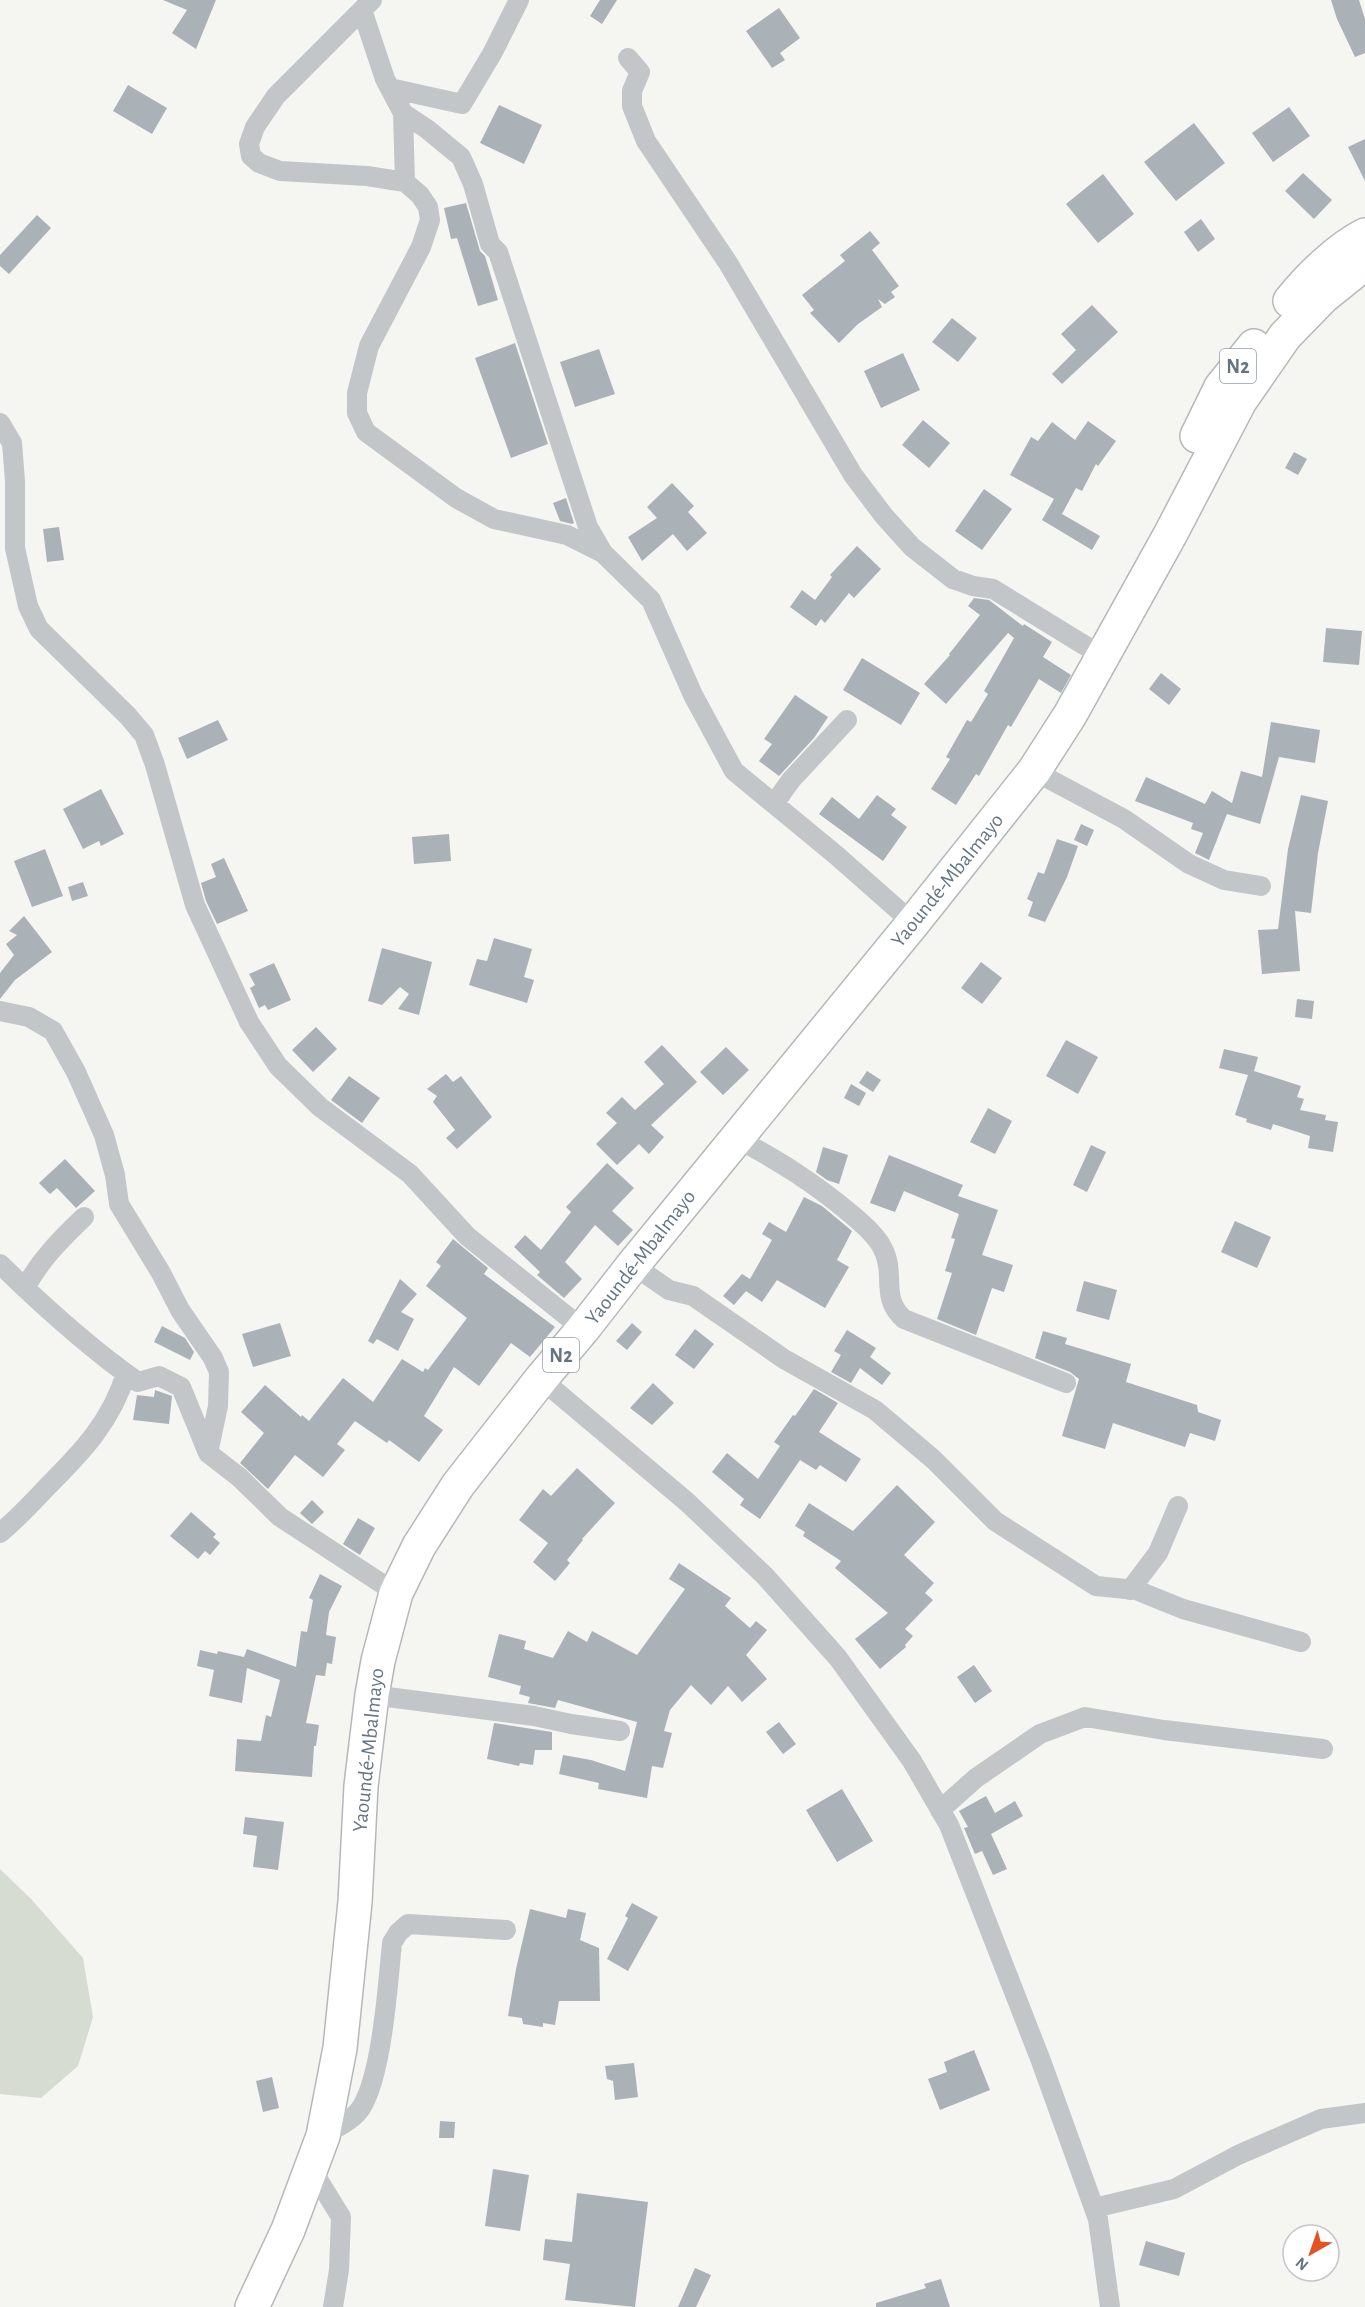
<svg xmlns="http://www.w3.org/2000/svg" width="1365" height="2307" font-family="'Alegreya Sans',sans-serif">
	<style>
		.green { fill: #d6dcd2 }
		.building { fill: #abb2b7 }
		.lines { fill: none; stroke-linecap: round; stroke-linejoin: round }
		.highway-casing { stroke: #b5b8bb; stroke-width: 36 }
		.street { stroke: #c2c6c9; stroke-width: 20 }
		.highway { stroke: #fff; stroke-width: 33 }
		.labels { text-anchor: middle; stroke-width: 6; stroke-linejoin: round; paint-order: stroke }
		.shield { fill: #fff; stroke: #929ea8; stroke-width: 1.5 }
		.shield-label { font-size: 20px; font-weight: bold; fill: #647482 }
		.street-label { font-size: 21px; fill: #647482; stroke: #fff }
	</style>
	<rect width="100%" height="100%" fill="#f5f5f1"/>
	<path class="green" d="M0,1869L32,1900L83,1958L93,2017L78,2066L41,2098L0,2094Z"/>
	<path class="building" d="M216,0L196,49L172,33L187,10L163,0Z
		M600,0H617L602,24L590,16Z
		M1331,0H1359L1365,19V53L1355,57L1337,19Z
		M779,8L800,38L780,53L785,60L772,68L746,31Z
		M128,85L167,108L152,134L113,111Z
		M499,105L542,125L524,164L480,143Z
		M1289,107L1310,136L1273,162L1252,133Z
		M1194,123L1225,163L1176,201L1144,162Z
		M1365,139V181L1348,147Z
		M1303,173L1332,200L1314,219L1285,191Z
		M1103,174L1134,214L1098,243L1066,204Z
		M466,203L480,251L485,256L498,300L478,306L457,238L451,239L444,208Z
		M37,215L51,228L9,274L0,266V255Z
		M1201,219L1215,239L1198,252L1184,232Z
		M870,231L880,243L872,250L899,286L891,292L895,297L885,304L878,299L882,307L858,324L839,343L810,313L814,310L802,295L845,261L840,255Z
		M1092,305L1118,332L1062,384L1052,374L1076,350L1061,334Z
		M952,318L977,338L958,362L932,342Z
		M515,343L548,444L511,458L475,358Z
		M599,349L615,394L575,407L560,362Z
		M903,353L920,390L881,408L864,371Z
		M923,420L950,443L929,468L902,445Z
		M1088,421L1116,441L1098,466L1096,464L1082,491L1076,488L1062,514L1100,536L1092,550L1042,520L1054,499L1010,475L1031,437L1038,441L1052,422L1075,440Z
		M1294,452L1307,459L1298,475L1285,468Z
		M672,483L694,506L688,512L707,533L687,551L673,534L642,561L628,537L657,518L647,507Z
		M984,489L1012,509L982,550L955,531Z
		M566,498L574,523L572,524L560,521L553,503Z
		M59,527L64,560L47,562L43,529Z
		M857,546L881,569L854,598L849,593L825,623L821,619L816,626L790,607L802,590L815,600L832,577L830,575Z
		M974,598L989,600L1023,626L1024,624L1052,642L1043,657L1071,675L1061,693L1039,679L1011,727L1008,725L979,776L976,774L956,805L931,789L950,759L946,757L967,720L971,722L988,694L984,691L1014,638L1008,633L946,704L924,684L950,655L949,654L980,615L968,606Z
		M1326,628L1362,631L1359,665L1323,662Z
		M862,658L920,693L901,725L843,690Z
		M1161,673L1181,689L1169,705L1149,689Z
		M795,695L828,717L814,738L779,776L759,761L772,744L764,739Z
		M218,720L228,740L187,759L178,738Z
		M1271,722L1320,730L1315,763L1279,757L1260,824L1227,814L1209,860L1195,853L1203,833L1191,829L1193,823L1135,801L1146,777L1205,804L1212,791L1232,803L1241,771L1262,777Z
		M101,789L124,834L101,846L99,841L83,849L63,809Z
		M877,795L896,809L891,815L907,827L883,861L819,814L832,797L859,819Z
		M1301,795L1328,801L1318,853L1311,913L1295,911L1300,971L1262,974L1258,930L1278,929L1288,849Z
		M1081,824L1094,830L1087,846L1074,840Z
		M449,834L451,861L414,864L412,837Z
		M1057,839L1078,846L1067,877L1045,922L1028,916L1033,902L1027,899L1038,872L1044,874Z
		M45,849L63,896L32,907L14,861Z
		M224,858L248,911L217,924L206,901L201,883L216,877L211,864Z
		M83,882L88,896L72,901L68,887Z
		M24,916L52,952L15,980L0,999V973L14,955L6,944L17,935L9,931Z
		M494,938L532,949L524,977L534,980L527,1003L469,985L477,959L487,961Z
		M382,948L432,962L419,1015L398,1009L409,994L400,987L382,1005L368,1001Z
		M981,962L1002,978L982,1004L961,988Z
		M274,963L291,1000L268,1010L265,1005L259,1008L250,988L255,985L249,974Z
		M1297,999L1314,1001L1312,1019L1295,1017Z
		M316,1027L337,1049L313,1072L292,1050Z
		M1066,1040L1098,1057L1078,1094L1046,1076Z
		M662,1045L697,1082L651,1125L664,1137L649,1154L639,1144L617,1165L596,1144L617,1123L606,1113L622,1097L635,1110L664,1084L644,1062Z
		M726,1047L749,1070L723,1095L700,1072Z
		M1224,1049L1258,1057L1254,1071L1301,1086L1297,1097L1304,1099L1300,1110L1326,1115L1325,1120L1338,1122L1333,1152L1308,1148L1310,1136L1273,1124L1271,1130L1246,1122L1247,1119L1235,1115L1248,1075L1219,1068Z
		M867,1071L881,1080L873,1092L859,1083Z
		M446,1074L453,1082L461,1076L492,1117L457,1149L446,1138L455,1130L433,1102L437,1096L427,1089Z
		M349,1076L380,1098L362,1123L331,1100Z
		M851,1084L866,1093L859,1106L844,1098Z
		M988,1108L1012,1121L995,1154L970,1142Z
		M1091,1145L1106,1152L1087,1192L1073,1185Z
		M823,1147L848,1155L839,1184L827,1180L816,1172Z
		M889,1155L963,1185L958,1196L998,1210L982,1255L1013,1265L1004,1292L992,1288L976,1335L937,1319L952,1273L945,1271L955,1239L951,1238L959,1214L904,1191L895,1212L870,1203Z
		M65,1159L95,1191L76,1208L57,1188L50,1194L39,1183Z
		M607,1163L634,1188L612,1211L633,1230L618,1246L595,1225L565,1262L582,1279L564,1298L537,1275L540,1272L514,1247L525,1235L541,1250L571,1212L566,1207Z
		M804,1197L822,1206L852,1231L837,1260L849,1267L825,1308L777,1280L762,1302L746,1291L734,1305L723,1296L742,1274L750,1279L772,1240L762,1234L769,1222L786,1232Z
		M1235,1221L1271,1237L1257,1268L1221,1252Z
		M453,1239L488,1268L484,1274L555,1327L530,1357L511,1343L479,1386L454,1367L424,1416L443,1430L419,1462L389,1440L387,1443L355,1421L337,1444L345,1450L323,1477L295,1455L268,1489L240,1463L264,1433L241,1412L265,1385L301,1417L302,1415L309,1421L343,1378L373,1402L402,1359L423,1372L425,1368L428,1370L467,1318L426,1286L441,1266L436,1262Z
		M400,1279L417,1294L401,1312L414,1319L398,1351L377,1339L373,1344L368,1341Z
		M1084,1281L1117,1290L1109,1320L1076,1311Z
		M280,1323L291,1356L253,1367L242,1334Z
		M632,1323L642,1332L627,1350L616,1341Z
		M162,1326L185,1338L194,1352L190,1360L154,1342Z
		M695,1329L714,1344L694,1369L675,1355Z
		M847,1330L876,1348L870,1357L891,1373L882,1385L860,1368L851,1383L831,1372L841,1355L834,1351Z
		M1043,1331L1067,1338L1065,1344L1131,1364L1126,1382L1197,1405L1198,1412L1221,1420L1215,1441L1190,1433L1185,1447L1113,1423L1105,1449L1062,1436L1079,1379L1070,1372L1035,1358Z
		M653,1383L674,1403L652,1425L630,1408Z
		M814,1389L838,1403L819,1432L861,1459L846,1482L820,1465L816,1470L800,1460L760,1519L740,1505L744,1499L712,1472L727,1453L758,1479L780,1446L774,1442L793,1415L795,1416Z
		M155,1390L172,1396L169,1424L133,1420L137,1395L154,1397Z
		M577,1468L615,1503L582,1539L583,1540L567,1560L570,1563L555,1581L533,1562L548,1543L519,1520L543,1489L551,1496Z
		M897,1485L935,1522L904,1555L934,1583L925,1593L933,1600L905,1629L913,1636L905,1645L906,1647L880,1669L855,1639L888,1613L835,1568L841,1561L803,1536L805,1532L795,1526L809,1503L853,1531Z
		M312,1500L324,1512L312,1524L300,1513Z
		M191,1512L216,1534L213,1537L220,1543L210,1555L205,1551L198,1559L170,1536Z
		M358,1518L375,1528L360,1555L343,1544Z
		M679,1563L731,1598L725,1606L750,1628L756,1621L767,1630L746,1655L767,1679L742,1702L728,1686L711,1705L691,1685L670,1710L664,1731L672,1733L663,1768L652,1766L647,1798L598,1789L599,1783L559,1774L563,1755L591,1760L625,1771L637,1722L558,1700L555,1708L528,1703L530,1697L519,1694L521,1686L488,1677L499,1634L526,1641L524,1649L553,1658L568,1631L587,1642L592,1631L637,1655L685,1589L669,1579Z
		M320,1574L342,1586L329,1612L326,1635L336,1637L332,1664L327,1663L325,1676L316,1675L306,1723L319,1725L316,1746H314L312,1777L235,1771L237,1739L261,1741L266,1715L271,1717L280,1680L247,1668L242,1703L209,1696L214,1670L197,1666L200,1650L217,1654L218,1651L244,1657L247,1649L296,1667L301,1631L307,1632L313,1600L309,1598Z
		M974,1665L992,1691L975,1703L957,1677Z
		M779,1722L796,1744L783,1754L766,1732Z
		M494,1723L552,1732V1750H535L533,1765L520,1763L519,1766L487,1759Z
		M842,1789L873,1841L837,1862L806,1810Z
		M986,1796L995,1813L1015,1801L1023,1816L991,1834L1007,1869L993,1875L982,1851L975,1854L964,1828L968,1827L959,1811Z
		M245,1817L284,1822L278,1870L253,1867L257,1836L243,1834Z
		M632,1903L658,1917L628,1971L607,1959L628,1918L625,1916Z
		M530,1909L566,1918L568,1909L586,1913L580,1940L599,1948L600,2001H559L555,2025L543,2023V2027L523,2024L522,2018L508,2016L516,1969Z
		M974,2050L990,2090L940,2110L928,2079L947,2072L944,2062Z
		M634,2063L638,2097L615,2100L613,2081L607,2079L605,2066Z
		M272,2077L279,2108L263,2112L256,2081Z
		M440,2121L455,2122L454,2138H439Z
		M493,2169L529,2175L520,2231L485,2226Z
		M577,2193L648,2202L635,2307L565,2300L570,2264L543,2260L545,2239L572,2242Z
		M1146,2241L1185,2253L1179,2276L1139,2265Z
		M695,2268L711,2275L696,2307H678Z
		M941,2279L950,2307H876V2303L926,2288L924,2284Z"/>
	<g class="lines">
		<defs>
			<path id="highway" d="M1290,301C1309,277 1338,249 1365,235
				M1197,436L1221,387L1254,346
				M252,2307L288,2230L323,2136L340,2048L355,1902L361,1786L372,1695L378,1661L396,1593L419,1546L458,1485L541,1379L583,1329L633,1265L913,923L1034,771L1070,715L1170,535L1240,401L1285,336L1323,297L1365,263"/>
		</defs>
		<use href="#highway" class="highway-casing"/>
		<path class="street" d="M372,0L276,96L255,127L249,144L251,156L259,163L280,171L367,176L405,182L420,195L428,207L430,220L421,247L369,346L357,393V413L366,432L456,498L494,519L567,535L603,553L651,600L693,695L734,771L836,855L913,923
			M362,10L385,79L403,113L427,129L461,157L473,184L490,244L498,252L588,527L603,553
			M628,58L640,72L632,91V106L646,141L728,263L853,475L884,516L912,547L953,579L973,586L993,589L1102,656
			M390,88L462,104L493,52L519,0
			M403,113L405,182
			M0,423L12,443L15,481V548L28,606L39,629L128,716L144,735L155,765L195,905L249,1022L278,1066L320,1107L410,1174L467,1236L583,1329
			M1034,771L1124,819L1189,864L1224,880L1261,886
			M774,804L791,780L847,720
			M0,1011L29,1017L53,1031L76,1072L104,1135L115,1175L119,1204L161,1273L180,1310L213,1358L219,1372L218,1406L208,1453
			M736,1138C779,1161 813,1182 851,1214C862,1223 875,1234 882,1247C897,1274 879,1297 904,1319L1066,1383
			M0,1264C44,1307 88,1347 138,1382L159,1376L181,1387L208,1453L239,1477L280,1517L396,1593
			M633,1265L669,1290L693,1296L784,1359L875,1410L933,1459L995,1521L1096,1586L1136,1590L1183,1609L1301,1642
			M25,1288C40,1260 61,1239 84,1217
			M541,1379L687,1502L765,1576L838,1658L912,1761L949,1825L1041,2061L1098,2219L1110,2307
			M0,1533C17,1519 32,1503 47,1487C81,1453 112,1421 126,1373
			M1130,1590L1158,1553L1178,1506
			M372,1695L534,1716L571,1724L620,1731
			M940,1810L976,1778L1040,1734L1085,1717L1164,1730L1323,1749
			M323,2136C334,2129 349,2122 357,2113C382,2086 388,1981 392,1943L398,1933L408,1924L506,1930
			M312,2170L341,2217L339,2270L333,2307
			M1094,2208L1174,2189L1238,2155L1321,2119L1365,2113"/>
		<use href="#highway" class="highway"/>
	</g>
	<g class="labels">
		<g class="shield">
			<rect x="1220" y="349" width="36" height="34" rx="4.5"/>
			<rect x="543" y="1338" width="36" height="34" rx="4.5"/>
		</g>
		<g class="shield-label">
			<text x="1238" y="373">N2</text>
			<text x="561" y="1362">N2</text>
		</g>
		<g class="street-label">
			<text transform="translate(947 880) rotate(-51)" y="7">Yaoundé-Mbalmayo</text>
			<text transform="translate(640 1257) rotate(-52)" y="7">Yaoundé-Mbalmayo</text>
			<text transform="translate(368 1750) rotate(-84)" y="7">Yaoundé-Mbalmayo</text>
		</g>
	</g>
	<g transform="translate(1311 2253) rotate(220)"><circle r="28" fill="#ffffff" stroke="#c1c7cd" stroke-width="1.5"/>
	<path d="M0-4.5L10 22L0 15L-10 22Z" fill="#e45123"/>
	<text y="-9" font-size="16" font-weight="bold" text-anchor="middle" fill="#647482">N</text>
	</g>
</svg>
